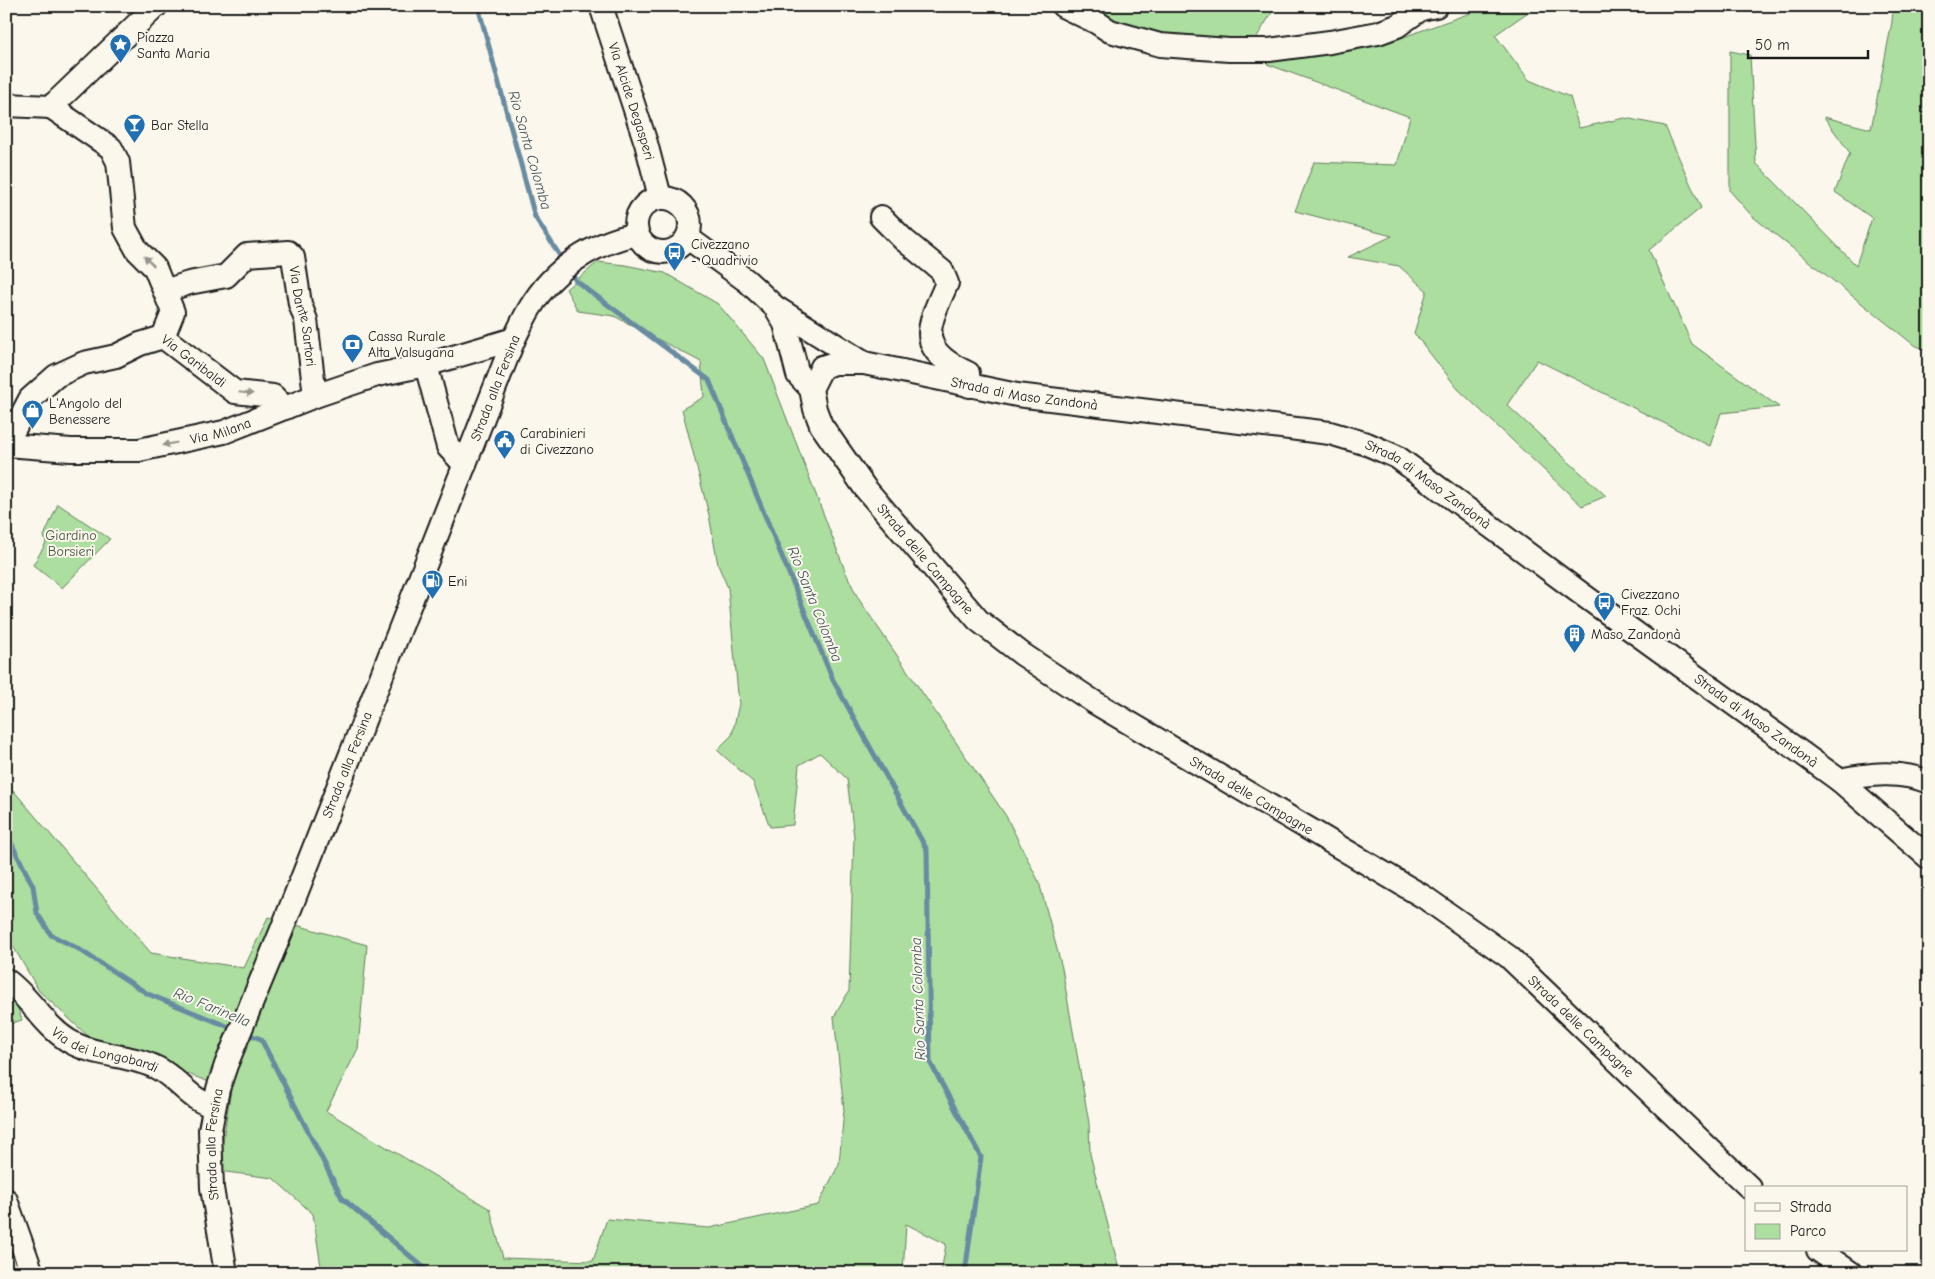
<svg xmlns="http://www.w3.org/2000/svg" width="1935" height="1279" font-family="'Comic Neue',sans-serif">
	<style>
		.green { fill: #abde9f; stroke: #647d5e }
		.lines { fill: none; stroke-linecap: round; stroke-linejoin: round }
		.stream { stroke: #678ba1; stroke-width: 5 }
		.minor-casing { stroke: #1c1c1c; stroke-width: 26 }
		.minor { stroke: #fbf7ec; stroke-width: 22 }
		.oneway { fill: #97948e }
		.labels { text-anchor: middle; stroke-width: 4; stroke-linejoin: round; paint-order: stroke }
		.poi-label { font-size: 14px; fill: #1c1c1c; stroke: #fbf7ec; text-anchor: start }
		.street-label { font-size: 14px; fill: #1c1c1c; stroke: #fbf7ec }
		.park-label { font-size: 14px; fill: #475643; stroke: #fbf7ec }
		.water-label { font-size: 15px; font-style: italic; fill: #42545e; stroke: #fbf7ec }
	</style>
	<rect width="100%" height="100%" fill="#fbf7ec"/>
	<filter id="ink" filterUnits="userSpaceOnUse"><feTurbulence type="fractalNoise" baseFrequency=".02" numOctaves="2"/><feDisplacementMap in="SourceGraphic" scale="10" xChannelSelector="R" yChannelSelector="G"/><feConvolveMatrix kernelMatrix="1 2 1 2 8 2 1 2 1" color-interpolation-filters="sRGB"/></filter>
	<g filter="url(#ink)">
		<path class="green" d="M1103,6H1276L1245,56L1104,20Z
			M1893,6H1929V351L1914,345L1752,216L1730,191V51L1750,55L1756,163L1856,265L1872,218L1835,192L1850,153L1824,117L1871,129L1892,22Z
			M1531,10L1495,35L1529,80L1570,97L1579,128L1625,118L1665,126L1701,208L1649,250L1692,344L1779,407L1721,413L1710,446L1537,360L1507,405L1606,496L1582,506L1458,389L1414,333L1427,291L1399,266L1348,257L1392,236L1295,211L1314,162L1397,165L1410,117L1267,64L1271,55L1398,39L1473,12Z
			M598,262L625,265L665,273L718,304L764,359L846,573L858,598L1006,816L1039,882L1062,968L1089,1123L1090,1154L1120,1273H941L946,1244L906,1224L903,1273H322L313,1214L273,1178L218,1171L231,1090L89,1037L39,991L6,934V785L13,790L151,953L244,968L268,917L367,945L358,1049L326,1111L490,1209L503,1258L593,1261L607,1219L709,1228L818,1205L839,1164L844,1110L834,1017L849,991L854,837L847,779L820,753L799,765L793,825L770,827L753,782L717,750L732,735L739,704L728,588L718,565L709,515L682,409L704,397L701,362L614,316L578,311L566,289Z
			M58,504L110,539L62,588L33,565L46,543L44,536Z
			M6,993L17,1006L22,1020L6,1025Z"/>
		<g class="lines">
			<path class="stream" d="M478,6L535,217L564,262
				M570,271L576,281L709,380L833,680L927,850L930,1062L981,1157L965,1273
				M6,833L33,886L37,913L51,935L77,948L148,994L234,1029
				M245,1033L261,1039L342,1198L430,1273"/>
			<defs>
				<g id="minor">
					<path id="s1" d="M601,6L646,143L660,197"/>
					<path d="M1063,6L1096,22L1110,31L1160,45L1229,50H1269L1330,42L1378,33L1397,26L1421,9L1436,6"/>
					<path d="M6,105L51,107"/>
					<path d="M51,107L111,148L118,162L125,228L137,250L155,268L173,312L163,337"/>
					<path d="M51,107L156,6"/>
					<circle cx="663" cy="225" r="27"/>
					<path d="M881,217L904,240L942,271L947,283C927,328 915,349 968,373L969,386"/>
					<path d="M688,238L747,281L775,307L864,363"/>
					<path id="s2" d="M165,291L189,283L226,276L247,255L288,252L293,257L300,304L306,320L315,396"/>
					<path d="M776,308L785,324L798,375L811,389"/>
					<path id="s3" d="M163,337L140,344L116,356L84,363L56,376L30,399L6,445L71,450H139L224,432L315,396L377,375L426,365L514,339"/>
					<path id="s4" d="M163,337L235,392L273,396L285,408"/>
					<path d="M426,365L448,447L465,465"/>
					<path id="s5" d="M822,367L811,389L815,409L821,425L865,488L978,620L1022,654L1094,702L1424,897L1509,957L1750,1188"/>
					<path id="s6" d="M822,367L835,363H864L1017,395L1330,433L1367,444L1397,457L1583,595L1839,780L1929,858"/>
					<path d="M1839,780C1869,774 1899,770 1929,782"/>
					<path id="s7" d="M6,980C30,997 44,1026 69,1041C96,1057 130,1054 157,1068C178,1078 191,1102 214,1106"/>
					<path d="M6,1200L32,1273"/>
					<path d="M1818,1250L1851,1273"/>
					<path id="s8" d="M226,1273L212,1188L210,1130L218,1089L226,1065L281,932L514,339C519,329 524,318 530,308C553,269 592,243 637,234"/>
				</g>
			</defs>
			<use href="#minor" class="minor-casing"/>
			<use href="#minor" class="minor"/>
		</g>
		<defs><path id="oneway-solid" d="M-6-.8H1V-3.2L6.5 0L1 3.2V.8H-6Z" transform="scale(1.25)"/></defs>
		<g class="oneway">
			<use href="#oneway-solid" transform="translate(149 261) rotate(-135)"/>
			<use href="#oneway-solid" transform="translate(246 393) rotate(6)"/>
			<use href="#oneway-solid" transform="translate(170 444) rotate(168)"/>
		</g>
	</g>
	<defs>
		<symbol id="sight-pin" viewBox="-11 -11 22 30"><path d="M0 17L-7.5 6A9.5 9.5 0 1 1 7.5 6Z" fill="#1f6fb2" stroke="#fbf7ec"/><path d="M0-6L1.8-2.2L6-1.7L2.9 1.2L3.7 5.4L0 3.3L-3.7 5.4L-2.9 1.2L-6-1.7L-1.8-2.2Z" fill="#fff"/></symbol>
		<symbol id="bar-pin" viewBox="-11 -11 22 30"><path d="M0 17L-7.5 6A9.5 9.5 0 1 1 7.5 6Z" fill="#1f6fb2" stroke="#fbf7ec"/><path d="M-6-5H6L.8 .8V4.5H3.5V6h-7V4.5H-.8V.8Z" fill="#fff"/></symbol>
		<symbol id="bus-pin" viewBox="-11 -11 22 30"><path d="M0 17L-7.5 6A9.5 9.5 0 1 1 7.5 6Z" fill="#1f6fb2" stroke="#fbf7ec"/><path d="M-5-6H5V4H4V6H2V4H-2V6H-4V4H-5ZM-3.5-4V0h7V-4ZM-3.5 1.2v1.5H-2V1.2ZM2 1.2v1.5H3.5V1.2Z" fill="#fff"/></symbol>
		<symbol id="bank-pin" viewBox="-11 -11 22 30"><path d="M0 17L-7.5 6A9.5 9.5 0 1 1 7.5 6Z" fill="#1f6fb2" stroke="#fbf7ec"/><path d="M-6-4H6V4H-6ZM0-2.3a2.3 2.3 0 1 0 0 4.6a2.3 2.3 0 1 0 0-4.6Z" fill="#fff"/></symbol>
		<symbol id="shop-pin" viewBox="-11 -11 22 30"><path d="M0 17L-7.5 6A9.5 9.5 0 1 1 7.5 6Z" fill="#1f6fb2" stroke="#fbf7ec"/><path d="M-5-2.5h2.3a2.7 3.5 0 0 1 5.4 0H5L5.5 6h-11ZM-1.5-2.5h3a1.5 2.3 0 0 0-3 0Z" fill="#fff"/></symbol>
		<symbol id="civic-pin" viewBox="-11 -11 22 30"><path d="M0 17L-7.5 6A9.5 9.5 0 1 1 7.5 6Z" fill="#1f6fb2" stroke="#fbf7ec"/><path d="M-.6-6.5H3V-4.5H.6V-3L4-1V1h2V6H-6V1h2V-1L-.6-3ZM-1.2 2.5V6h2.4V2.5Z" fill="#fff"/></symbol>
		<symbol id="fuel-pin" viewBox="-11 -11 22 30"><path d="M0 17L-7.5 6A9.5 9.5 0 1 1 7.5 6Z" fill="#1f6fb2" stroke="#fbf7ec"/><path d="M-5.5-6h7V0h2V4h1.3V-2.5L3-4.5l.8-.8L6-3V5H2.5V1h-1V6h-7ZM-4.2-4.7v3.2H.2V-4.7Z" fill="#fff"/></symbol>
		<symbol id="building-pin" viewBox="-11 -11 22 30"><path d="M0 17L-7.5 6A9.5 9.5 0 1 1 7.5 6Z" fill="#1f6fb2" stroke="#fbf7ec"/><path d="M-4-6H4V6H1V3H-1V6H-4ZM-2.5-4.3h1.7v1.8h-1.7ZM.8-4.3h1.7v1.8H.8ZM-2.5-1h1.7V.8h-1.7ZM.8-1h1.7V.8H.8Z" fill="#fff"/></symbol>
	</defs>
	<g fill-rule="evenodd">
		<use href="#sight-pin" x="108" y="32" width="25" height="34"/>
		<use href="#bar-pin" x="122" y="112" width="25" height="34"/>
		<use href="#bus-pin" x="662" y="240" width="25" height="34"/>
		<use href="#bank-pin" x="340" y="332" width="25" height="34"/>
		<use href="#shop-pin" x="20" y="398" width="25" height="34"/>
		<use href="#civic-pin" x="492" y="428" width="25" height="34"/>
		<use href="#fuel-pin" x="420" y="568" width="25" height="34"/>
		<use href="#bus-pin" x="1592" y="590" width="25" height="34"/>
		<use href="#building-pin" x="1562" y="622" width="25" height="34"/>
	</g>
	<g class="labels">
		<g class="poi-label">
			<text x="137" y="42">Piazza<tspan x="137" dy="16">Santa Maria</tspan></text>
			<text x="151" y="130">Bar Stella</text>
			<text x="691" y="249">Civezzano<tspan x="691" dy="16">- Quadrivio</tspan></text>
			<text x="368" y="341">Cassa Rurale<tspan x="368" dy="16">Alta Valsugana</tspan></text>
			<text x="49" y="408">L'Angolo del<tspan x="49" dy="16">Benessere</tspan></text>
			<text x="520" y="438">Carabinieri<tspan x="520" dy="16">di Civezzano</tspan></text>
			<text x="448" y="586">Eni</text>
			<text x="1621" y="599">Civezzano<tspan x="1621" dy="16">Fraz. Ochi</tspan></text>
			<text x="1591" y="639">Maso Zandonà</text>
		</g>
		<g class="street-label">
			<text dy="5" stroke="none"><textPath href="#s1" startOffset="100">Via Alcide Degasperi</textPath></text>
			<text dy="5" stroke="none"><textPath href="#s2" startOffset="201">Via Dante Sartori</textPath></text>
			<text dy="5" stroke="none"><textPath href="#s4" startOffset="39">Via Garibaldi</textPath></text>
			<text dy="5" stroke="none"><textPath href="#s8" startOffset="940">Strada alla Fersina</textPath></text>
			<text dy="5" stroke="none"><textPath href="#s6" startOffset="206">Strada di Maso Zandonà</textPath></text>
			<text dy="5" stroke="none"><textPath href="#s3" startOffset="418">Via Milana</textPath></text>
			<text dy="5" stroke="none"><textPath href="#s6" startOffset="626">Strada di Maso Zandonà</textPath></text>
			<text dy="5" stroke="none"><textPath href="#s5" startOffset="232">Strada delle Campagne</textPath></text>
			<text dy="5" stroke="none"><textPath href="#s6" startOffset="1031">Strada di Maso Zandonà</textPath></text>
			<text dy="5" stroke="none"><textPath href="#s8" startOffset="535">Strada alla Fersina</textPath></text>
			<text dy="5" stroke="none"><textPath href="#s5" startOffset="638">Strada delle Campagne</textPath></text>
			<text dy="5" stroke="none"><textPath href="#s5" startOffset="1042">Strada delle Campagne</textPath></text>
			<text dy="5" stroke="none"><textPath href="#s7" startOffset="125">Via dei Longobardi</textPath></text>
			<text dy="5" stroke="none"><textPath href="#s8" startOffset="130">Strada alla Fersina</textPath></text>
		</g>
		<g class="park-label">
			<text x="71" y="540">Giardino<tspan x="71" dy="16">Borsieri</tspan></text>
		</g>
		<g class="water-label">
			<text transform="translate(530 150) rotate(74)" y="5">Rio Santa Colomba</text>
			<text transform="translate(815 604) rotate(68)" y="5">Rio Santa Colomba</text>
			<text transform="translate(918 999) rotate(-92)" y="5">Rio Santa Colomba</text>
			<text transform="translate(212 1007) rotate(22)" y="5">Rio Farinella</text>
		</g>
	</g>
	<rect width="1935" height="1279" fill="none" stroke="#fbf7ec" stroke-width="25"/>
	<rect x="12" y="12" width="1910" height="1254" fill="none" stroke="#1c1c1c" stroke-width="2" filter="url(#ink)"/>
	<rect x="1745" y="1186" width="162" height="65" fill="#fbf7ec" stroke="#a29f99"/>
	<rect x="1755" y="1203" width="25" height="8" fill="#fbf7ec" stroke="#a29f99"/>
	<text x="1790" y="1212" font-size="15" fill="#1c1c1c">Strada</text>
	<rect x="1755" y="1224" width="25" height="15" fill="#abde9f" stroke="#a29f99"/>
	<text x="1790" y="1236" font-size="15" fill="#1c1c1c">Parco</text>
	<path d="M1748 50v8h120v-8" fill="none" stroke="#1c1c1c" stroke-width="2.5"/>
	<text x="1755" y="50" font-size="15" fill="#1c1c1c" stroke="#fbf7ec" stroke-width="4" paint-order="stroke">50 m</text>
</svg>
